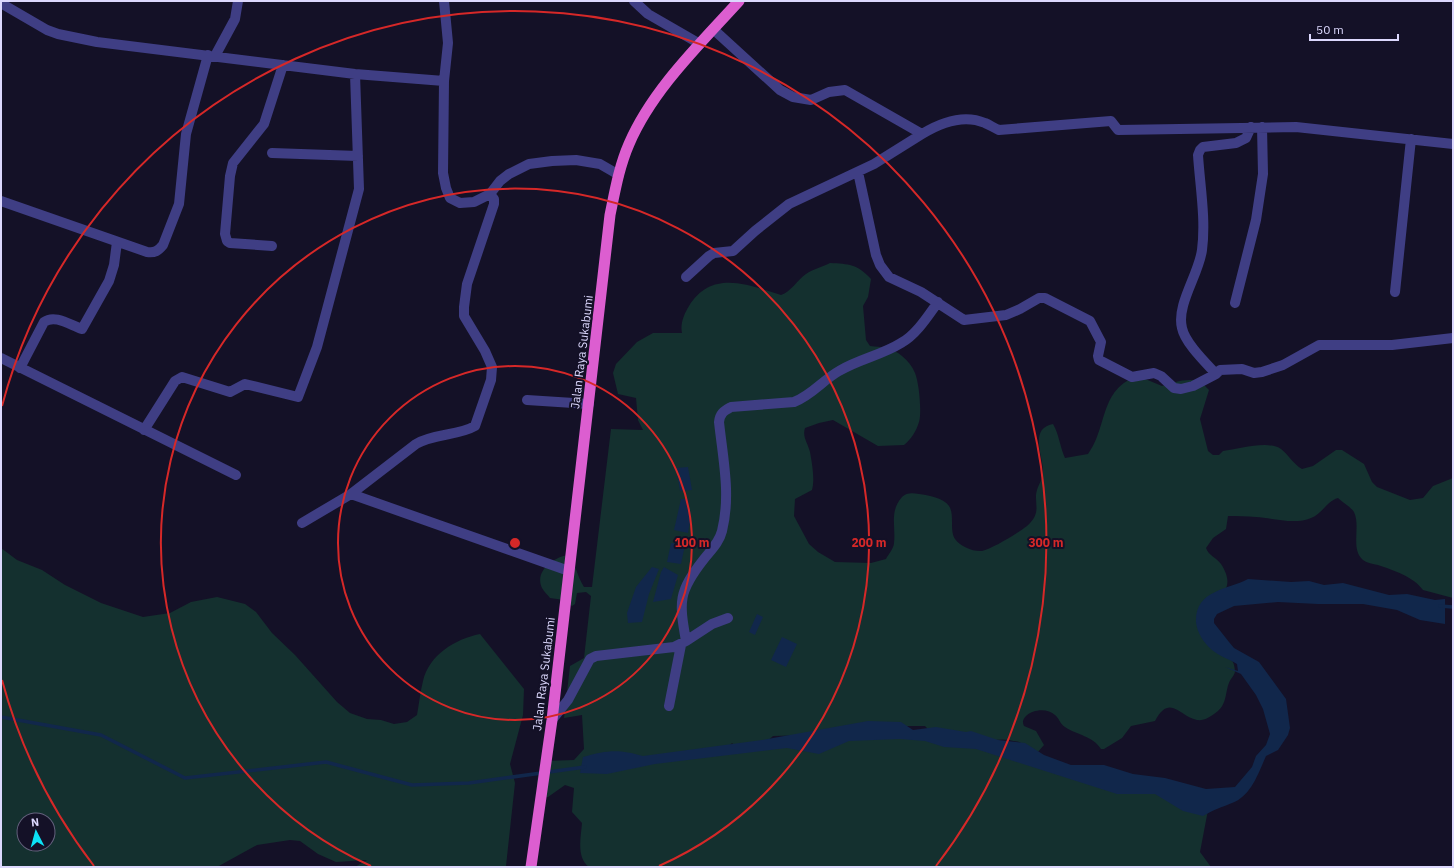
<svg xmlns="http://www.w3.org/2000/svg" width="1454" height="868" font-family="'IBM Plex Sans',sans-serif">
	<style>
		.green { fill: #14302f; fill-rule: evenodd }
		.water { fill: #11274b }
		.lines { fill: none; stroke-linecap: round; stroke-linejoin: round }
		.stream { stroke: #11274b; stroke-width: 3.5 }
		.minor { stroke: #3f3e84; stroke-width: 10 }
		.trunk { stroke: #dc5ed0; stroke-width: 11 }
		.ring { fill: none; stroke: #d62828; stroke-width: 2 }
		.labels { text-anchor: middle; stroke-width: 4; stroke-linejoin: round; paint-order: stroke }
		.street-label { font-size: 12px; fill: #dcd8fd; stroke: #141127 }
		.centre { fill: #d62828; stroke: #141127; stroke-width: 2 }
		.ring-label { font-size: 12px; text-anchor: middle; font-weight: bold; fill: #d62828; stroke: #141127; stroke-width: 4; stroke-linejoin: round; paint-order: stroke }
	</style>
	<rect width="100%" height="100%" fill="#141127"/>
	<path class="green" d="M830,263C849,264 857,264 871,279L868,297L863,306L866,340L870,346C881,347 893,348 902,356C908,361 912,366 915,373C919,382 922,413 919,422C916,432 911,439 904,445L878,446L833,420L819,423L805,428C802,437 808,443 810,452C812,463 815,480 812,490L795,499L794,516L809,544L818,552L835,562L871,563L886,559C888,555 894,548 894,543C896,526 889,512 902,497C907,492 913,493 919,494C928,495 944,498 949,506C955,515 949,529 955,539C960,546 973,552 982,551C992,549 1018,533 1027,526C1043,512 1033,503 1037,490C1039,484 1042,480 1043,473C1044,457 1028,429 1053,424C1059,434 1060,447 1065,458L1088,454C1108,427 1099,389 1138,376L1162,386C1172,383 1189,377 1199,382C1203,383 1206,387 1209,390L1200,419L1208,451L1213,455H1219L1223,451C1239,449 1268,440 1281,449C1289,455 1293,464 1302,469L1313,466L1336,450H1342L1364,464L1372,482L1377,487L1410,500L1423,498L1433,486L1453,478V598L1423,590C1414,577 1393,570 1378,565C1373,564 1367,563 1363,560C1350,549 1361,527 1354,512C1351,507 1342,502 1338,498C1327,501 1322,514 1311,518C1295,525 1272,518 1256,517C1247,516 1237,516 1228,516L1226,529L1213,538L1206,548C1209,556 1216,557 1221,564C1239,592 1215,597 1200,615C1201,626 1202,639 1212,646C1223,654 1234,654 1235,671C1235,674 1233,676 1231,679C1227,685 1227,692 1225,699C1223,706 1220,710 1214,714C1210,717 1204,721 1197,720C1180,717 1170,693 1155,721L1131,726L1122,738L1104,749H1101C1093,736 1077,735 1065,727C1060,724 1059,718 1055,715C1048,708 1033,709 1026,716C1023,719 1022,722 1024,726L1036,731L1044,745L1037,753C1029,753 1026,745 1019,742C1016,741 1012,741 1009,740C993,737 982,747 968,733L958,734L950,730L930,731L925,726H905L880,722L871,727L867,723C858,727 850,727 840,729C817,733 796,736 773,736L764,744L737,748L732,743L730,745L736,753L787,747L819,753L848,740L901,738L925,740L944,746L976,748L1118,793H1155L1185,810H1208L1200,852L1211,867H589C576,857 581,837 582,823L572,812L574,788L565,785L548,797L538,798C536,785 536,771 546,761L574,760L584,749L582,715L564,718L570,666L584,658L591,596L586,592L577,593L575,604L572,606L564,600L550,598C548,595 544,592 542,588C534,571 554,557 568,555C576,564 577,576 584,587H592L611,429L643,430L638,420L636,398L618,394L613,373L616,364L637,342L653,333H682C680,324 684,314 689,306C712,269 748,285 781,295C791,292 797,280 806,274C813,269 822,267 830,263Z
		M1,548L17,560L42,570L65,585L101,603L143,617L170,613L191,602L217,597L245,604L256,612L272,633L295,655L337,702L350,713L367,719L381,720L394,724L407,722L417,715C419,704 420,693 423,681C429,655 455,639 480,634L524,689L523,715L510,764L515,783L506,866L355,867L367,860L336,862L318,854L300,841L290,840L257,845L217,867H1ZM24,820H48V844H24Z"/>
	<path class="water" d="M688,467L692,490L680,491L676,468Z
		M681,499H688L691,516L688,533L674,530Z
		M671,543L685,545L681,564L667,562Z
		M652,567L659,569L649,594L642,622L628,623L627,613L636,587Z
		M664,567L678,575L671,599L653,602L661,572Z
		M1248,579L1291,582L1309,581L1324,585L1343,583L1389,595L1407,594L1435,600L1445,599V624L1420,620L1397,610L1363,604H1318L1278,602L1234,606L1217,614L1214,619V623L1229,642L1234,648L1259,662L1286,699L1290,728L1288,735L1278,750L1266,756C1258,774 1251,796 1232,803C1222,807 1213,810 1203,816L1183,811L1155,794H1117L976,749L944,747L925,741L900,739L849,741L819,754L787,748L655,764L607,774L580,773L583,757C607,750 619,749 643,756L762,740L868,721L901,722L913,730L936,727L966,732L971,731L998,740L1025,743L1044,755L1071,765H1104L1133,774L1165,778L1206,789L1235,787L1252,767L1256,756L1266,745L1270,734L1263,709L1256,695L1241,674L1225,667L1238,671L1237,664C1229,659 1219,656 1212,650C1204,643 1197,633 1196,622C1195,590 1227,590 1248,579Z
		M757,614L763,617L755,635L749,632Z
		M782,637L797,644L786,667L771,660Z"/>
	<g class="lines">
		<path class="stream" d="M1440,606L1453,607
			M1,717L101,735L185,778L326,762L412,785L469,783L585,767"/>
		<path class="minor" d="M1,1L4,5L47,30L58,34L97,42L355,74L444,81
			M444,1L448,43L444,81L443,173L446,188L450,198L460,203L474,202L490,194L500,181L509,174L529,164L552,161L576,160L600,164L619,175
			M634,1L648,14L700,44
			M713,29L780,90L793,97L811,100L829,92L845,90L922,134C940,123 964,114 985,123C990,125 994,128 999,130L1111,121L1118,130L1296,127L1453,144
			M215,56L235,19L238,1
			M1251,127L1246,138L1236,143L1203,147L1200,150L1198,155C1200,186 1206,219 1202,250C1199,274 1176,305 1182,328C1185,343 1206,363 1216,374L1220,370L1242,369L1254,373L1262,372L1283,365L1319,345H1392L1453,338
			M272,153L358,156
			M858,172L876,255L880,265L889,277L921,292L964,320L1006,315L1020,309L1039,298H1045L1090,321L1101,342L1098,356L1099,360L1132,377L1154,373L1161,376L1174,388L1181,389L1193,386L1216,374
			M1,201L147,252C155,253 158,251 163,245L179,204L186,134L208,55
			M272,246L230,243L227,241L225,234L230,176L233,163L264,124L283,65
			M686,277L709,256L714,253L733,251L755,231L789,204L874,164L922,134
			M1395,292L1411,139
			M1235,303L1256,220L1263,174L1262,127
			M1,358L236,475
			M20,368L44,322C55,314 70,325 82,329L109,281L114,265L117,242
			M527,400L589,404
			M144,430L175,381L182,377L230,392L245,384L298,397L317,347L359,189L355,74
			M351,494L569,571
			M302,523L351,494L416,444C435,433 458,436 475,426L491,380L492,367L485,351L464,316V307L467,284L494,204V199L490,194
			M686,641L712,624L728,618
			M669,706L681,645
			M552,720L568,700L590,659L596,656L674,647L686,641C679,601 678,592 704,559C711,550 719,543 722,531C731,495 723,459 719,422C720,413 724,411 731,407L794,402C812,395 823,380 839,371C859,359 882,355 901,343C916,335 928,316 938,302"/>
		<path class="trunk" d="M531,867L552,720L610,215C615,191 619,167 629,144C652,90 700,44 739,1"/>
	</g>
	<g class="ring">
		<circle cx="515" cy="543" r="177"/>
		<path d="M371 866A354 354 0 1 1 659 866"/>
		<path d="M94 866A531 531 0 0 1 2 680M2 406A531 531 0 1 1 936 866"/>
	</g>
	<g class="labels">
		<g class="street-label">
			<text transform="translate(582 352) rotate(-83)" y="4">Jalan Raya Sukabumi</text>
			<text transform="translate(544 674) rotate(-83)" y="4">Jalan Raya Sukabumi</text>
		</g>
	</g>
	<circle cx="515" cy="543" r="6" class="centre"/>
	<g class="ring-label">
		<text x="692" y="547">100 m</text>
		<text x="869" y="547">200 m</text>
		<text x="1046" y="547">300 m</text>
	</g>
	<rect width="1454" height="868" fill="none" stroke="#dcd8fd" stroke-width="4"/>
	<g transform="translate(36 832) rotate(354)"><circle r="19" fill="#141127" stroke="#64617d"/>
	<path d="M0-3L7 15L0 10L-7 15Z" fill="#0ce1f5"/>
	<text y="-6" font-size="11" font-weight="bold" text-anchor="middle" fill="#dcd8fd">N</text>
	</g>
	<path d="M1310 34v6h88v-6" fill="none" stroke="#dcd8fd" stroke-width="2"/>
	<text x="1316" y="34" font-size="12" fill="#dcd8fd" stroke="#141127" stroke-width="3" paint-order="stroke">50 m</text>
</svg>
